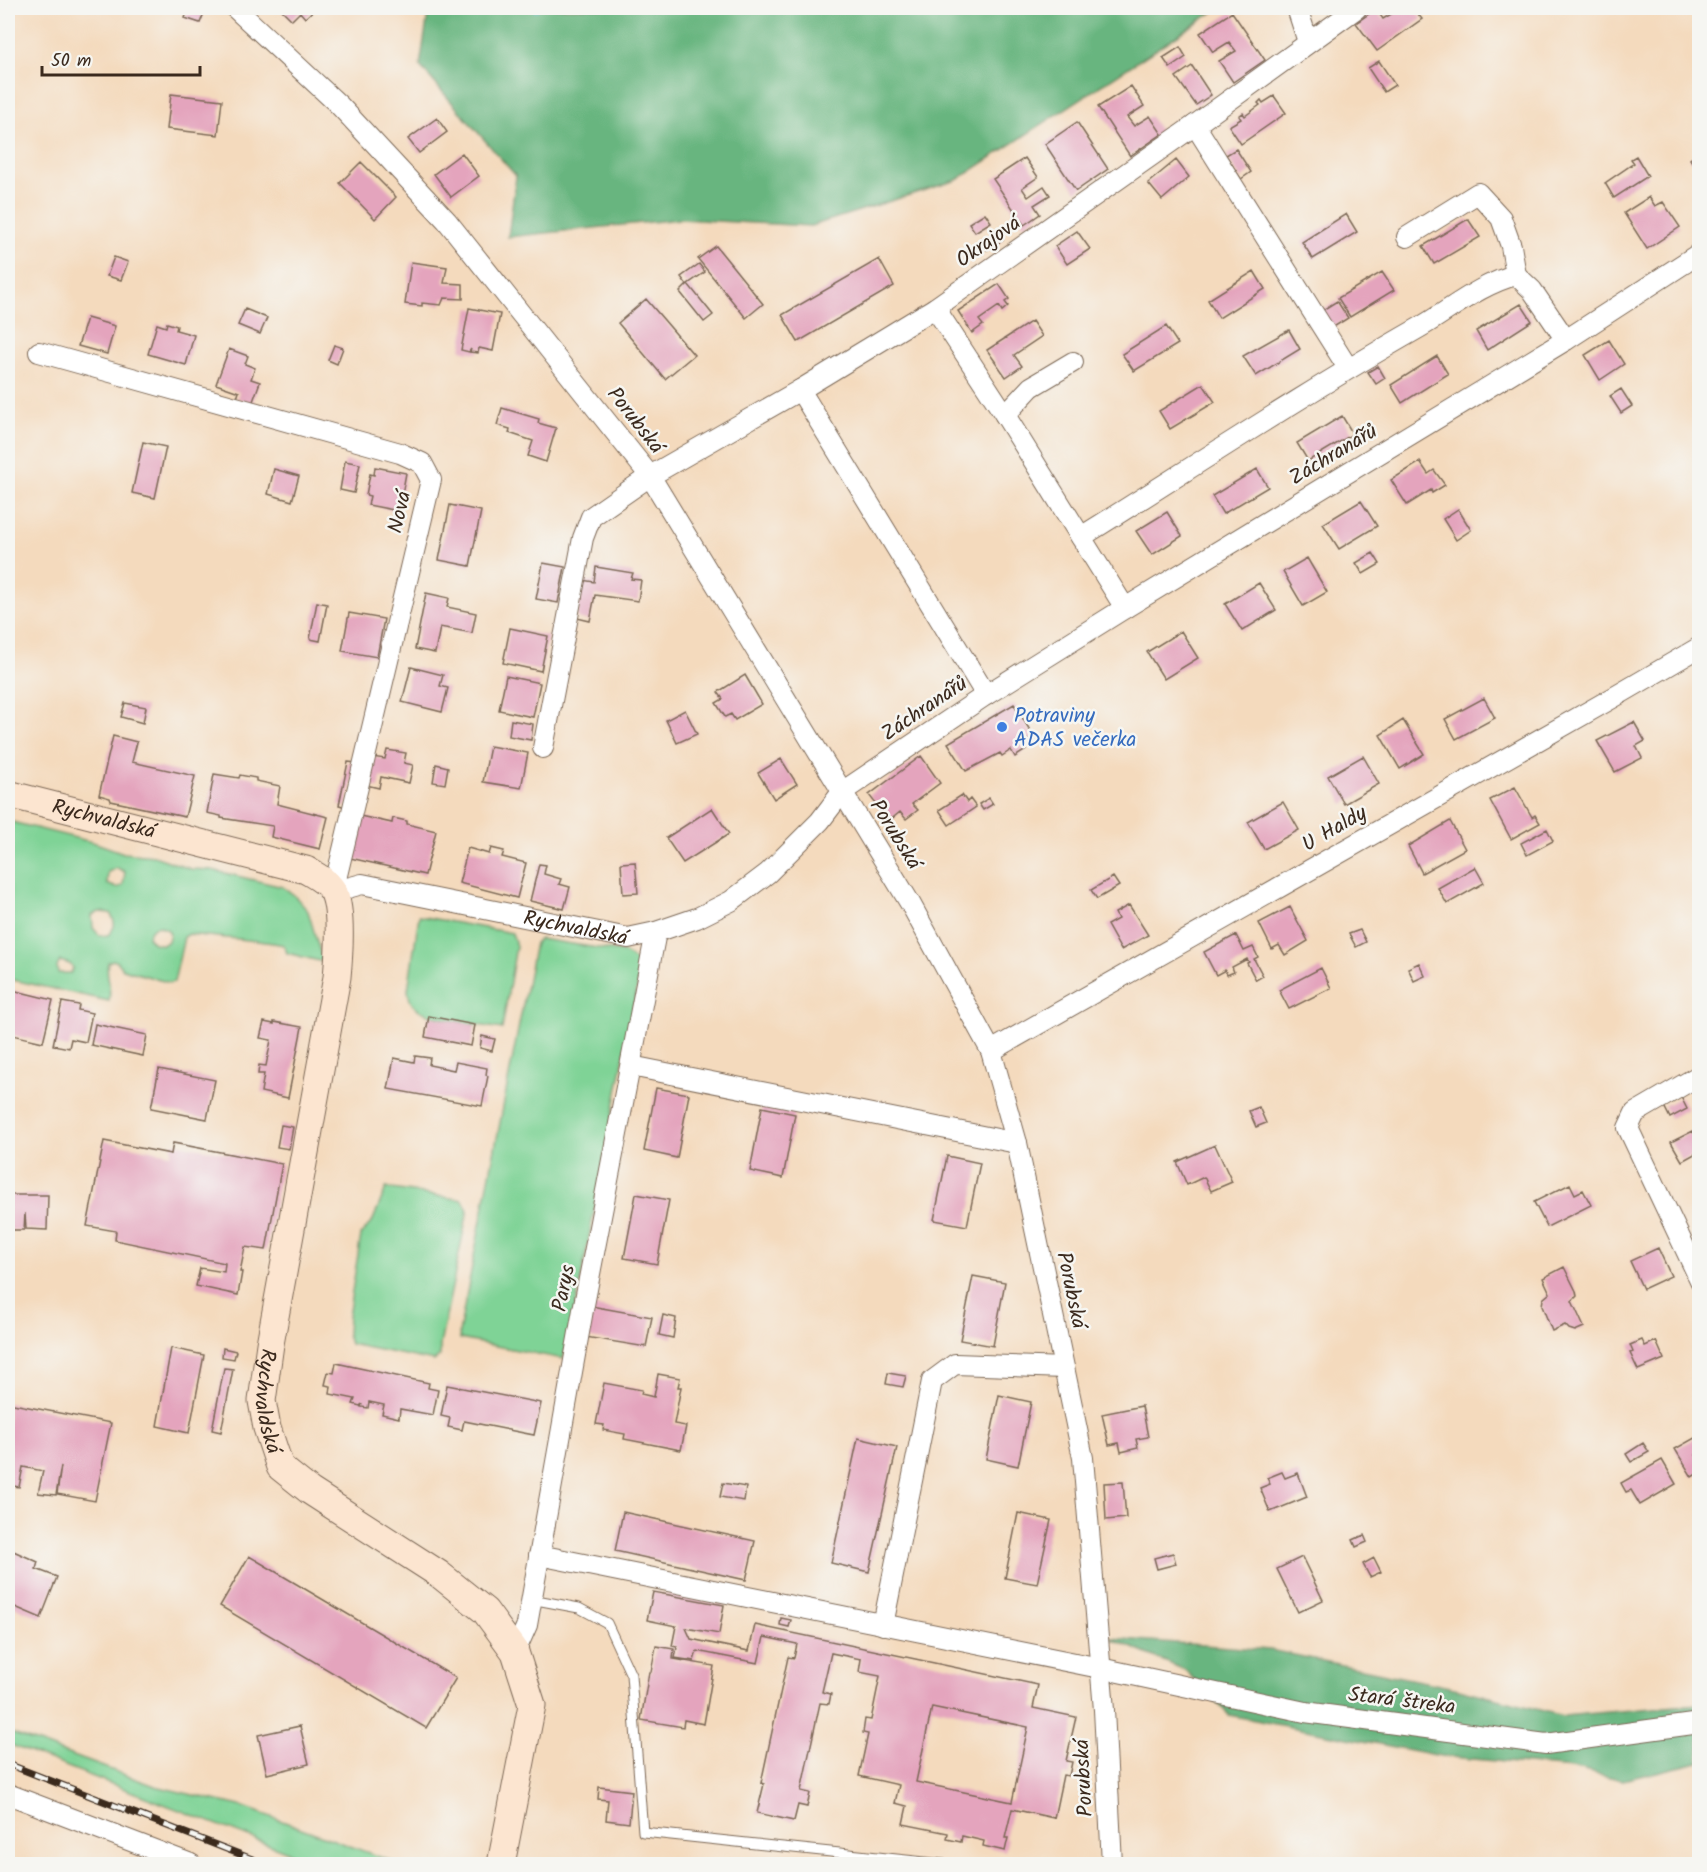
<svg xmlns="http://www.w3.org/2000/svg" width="1707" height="1872" font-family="Kalam,sans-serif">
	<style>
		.green { fill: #7fd396; stroke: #5d7e5a; stroke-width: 1.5; fill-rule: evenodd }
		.forest { fill: #67b57f; stroke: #51704e; stroke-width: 1.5 }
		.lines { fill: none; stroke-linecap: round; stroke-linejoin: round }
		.stream { stroke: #53b1d1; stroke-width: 6 }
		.building { fill: #e4a4bd; fill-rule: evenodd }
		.lane-casing { stroke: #7c6856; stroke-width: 11 }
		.street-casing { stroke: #7c6856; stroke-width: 22 }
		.secondary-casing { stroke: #7c6856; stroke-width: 29 }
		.lane { stroke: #fff; stroke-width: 9 }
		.street { stroke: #fff; stroke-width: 20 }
		.secondary { stroke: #fce5d0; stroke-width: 27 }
		.rail-casing { stroke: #3b2a1e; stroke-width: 7 }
		.rail { stroke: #f6f6f2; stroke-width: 4.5; stroke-dasharray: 14; stroke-linecap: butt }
		.shop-dot { fill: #3f7fe0; stroke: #f6f6f2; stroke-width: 2 }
		.labels { text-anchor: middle; stroke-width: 5; stroke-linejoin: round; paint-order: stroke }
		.street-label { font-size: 21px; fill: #3b2a1e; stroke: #f6f6f2 }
		.shop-label { font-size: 21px; fill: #366cbe; stroke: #f6f6f2; text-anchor: start }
	</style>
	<rect width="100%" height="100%" fill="#f6f6f2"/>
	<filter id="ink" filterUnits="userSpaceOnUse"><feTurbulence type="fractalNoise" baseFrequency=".0167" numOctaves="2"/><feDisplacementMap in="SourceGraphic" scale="12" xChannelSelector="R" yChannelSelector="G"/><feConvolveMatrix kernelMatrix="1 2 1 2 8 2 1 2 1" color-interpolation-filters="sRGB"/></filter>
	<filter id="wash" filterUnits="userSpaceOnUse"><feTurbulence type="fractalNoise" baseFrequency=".008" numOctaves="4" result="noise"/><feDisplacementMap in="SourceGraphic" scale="24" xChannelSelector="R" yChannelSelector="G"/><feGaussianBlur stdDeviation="1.35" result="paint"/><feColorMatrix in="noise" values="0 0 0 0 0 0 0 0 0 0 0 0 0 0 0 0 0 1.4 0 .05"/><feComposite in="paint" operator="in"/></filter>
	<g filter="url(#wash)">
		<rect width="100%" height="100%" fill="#f4dabd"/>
		<path class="green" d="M8,821L96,843L124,853L154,856L191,869L212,870L283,887L294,895L308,911L323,962L287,953L284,945C252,939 221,938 189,934L184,937L174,982L170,983L123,969L118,962L113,960L108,962C105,975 112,984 109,1001L8,979ZM117,868L125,872L123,885L117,888L107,884L108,872ZM99,912L110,913C116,923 116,927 108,935L100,936L93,928L92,915ZM159,926L168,930L170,934L168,941L163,945L154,943L148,937L149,932L154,927ZM60,961L70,964L73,968L71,973H58L57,967Z
			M419,916L512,933L516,946L502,1029C481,1025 430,1020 415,1007C410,1003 409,997 408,990Z
			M540,939L623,952L636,961L640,973L572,1325L563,1359L460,1339L459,1333L535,943Z
			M386,1188L463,1200L468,1210L440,1345V1356L434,1361L350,1344L347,1334L348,1317L361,1235L373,1220Z
			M8,1732L155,1786L244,1807L399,1864H319L8,1744Z"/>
		<path class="forest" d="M429,8H1219L957,180L811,226L680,219L508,237L516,176L420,66Z
			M1109,1638L1270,1650L1459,1689L1563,1716L1699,1704V1762L1623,1780L1571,1768L1441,1756L1229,1715L1185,1670Z"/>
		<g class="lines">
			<path class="stream" d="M536,9V8"/>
		</g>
		<g id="blocks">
			<path class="building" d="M189,8H206L200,23L185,18Z
				M280,8H316L305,18L300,12L292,20Z
				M1401,8H1413L1422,19L1377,51L1356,23L1376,9L1383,19Z
				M1232,12L1265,60L1233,82L1219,61L1236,51L1229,42L1213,52L1200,33Z
				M1180,47L1186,57L1170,68L1163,58Z
				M1379,61L1395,85L1384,92L1368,68Z
				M1192,66L1211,95L1196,105L1176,77Z
				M1131,86L1144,106L1127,117L1134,126L1150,116L1162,134L1130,156L1098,107Z
				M171,94L222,100L218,135L167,129Z
				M1274,96L1286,113L1241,144L1229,126L1241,119L1239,116L1243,113L1245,116L1260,105L1258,103L1261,100L1263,103Z
				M437,118L447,132L419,153L408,139Z
				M1077,122L1108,169L1076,191L1045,144Z
				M1236,149L1251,172L1241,179L1226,155Z
				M1700,152V174L1690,159Z
				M462,153L479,176L451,197L434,174Z
				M1636,156L1648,176L1614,198L1605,183L1634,163L1631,159Z
				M1025,158L1038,177L1022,188L1028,197L1044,186L1050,195L1034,205L1040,214L1024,225L993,179Z
				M1176,160L1189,177L1162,200L1148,183Z
				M361,162L396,197L375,219L340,183Z
				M1649,197L1655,206L1663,202L1680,227L1647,249L1624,213Z
				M985,213L991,222L975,232L969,223Z
				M1346,214L1357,232L1313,259L1302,242Z
				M1468,219L1480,237L1434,264L1423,246Z
				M997,231L1003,240L987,250L981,241Z
				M1077,231L1090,249L1067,264L1055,246Z
				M716,246L763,304L746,318L698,259Z
				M114,257L128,262L121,280L107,276Z
				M879,259L894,286L798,342L782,315Z
				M411,262L447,267L444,283L463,284V299L444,298L441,305L422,303V306L405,304Z
				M699,264L705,272L688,284L713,315L704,322L680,292L687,285L681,277Z
				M1254,271L1265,289L1219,318L1208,300Z
				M1382,272L1394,290L1350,317L1338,298Z
				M999,284L1009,299L1005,302L1008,306L1002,311L999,306L979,320L983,325L972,333L958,311Z
				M646,299L694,355L665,379L618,323Z
				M1337,301L1348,318L1332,328L1321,311Z
				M1521,304L1532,321L1487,350L1476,331Z
				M469,308L500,314L493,351L479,348L478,353L470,352L471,349L469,352L461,350Z
				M245,309L267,318L260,334L238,325Z
				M87,318L115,326L107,354L78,346Z
				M1032,321L1042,336L1014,355L1022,366L1006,377L987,350Z
				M167,323L177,326L176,330L194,335L186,365L148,354L157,324L166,327Z
				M1166,326L1178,344L1134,371L1122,354Z
				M1289,330L1300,349L1256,376L1243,356Z
				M1609,340L1624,364L1600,380L1585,355Z
				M334,345L343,348L337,364L328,360Z
				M229,349L248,356L245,364L255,368L251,379L260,382L252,404L237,398L239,392L216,384Z
				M1437,356L1448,374L1402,403L1391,385Z
				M1378,366L1385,378L1376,384L1368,372Z
				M1203,384L1215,402L1170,429L1159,411Z
				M1621,389L1632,406L1621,413L1610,396Z
				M502,408L539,419L538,423L556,428L546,462L528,456L533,441L509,433L510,429L497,425Z
				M1342,416L1353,434L1308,461L1297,443Z
				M143,442L166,447L155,498L132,493Z
				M345,461L360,464L354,493L340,490Z
				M1420,462L1428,474L1434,470L1445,485L1432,493L1431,490L1407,505L1391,480Z
				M375,467L406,473L399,511L368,505L370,496L366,495L370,474L374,475Z
				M274,469L299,476L292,501L268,494Z
				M1257,469L1268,487L1223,514L1212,496Z
				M1361,501L1377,526L1339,549L1323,524Z
				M450,505L481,511L470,566L439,560Z
				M1458,509L1471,530L1456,540L1443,519Z
				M1167,512L1182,536L1152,555L1136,531Z
				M1373,553L1380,564L1363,574L1356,563Z
				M1307,558L1327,592L1303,606L1283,572Z
				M543,563L565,567L558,603L536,599Z
				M596,567L633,573L631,579L641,580L638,601L595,595L590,621L577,618L582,580L594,582Z
				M1259,583L1276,610L1242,631L1225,604Z
				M426,593L449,598L447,607L476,613L472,633L440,627L435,653L415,649Z
				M317,602L327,604L320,641L310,639Z
				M349,613L384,619L377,657L342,651Z
				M510,628L548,636L541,671L503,663Z
				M1181,631L1198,658L1164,679L1147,652Z
				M411,667L443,675L440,686L448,688L442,712L402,702Z
				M745,675L762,704L735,720L731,714L725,717L716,703L723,699L718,692Z
				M506,676L540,683L533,717L499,710Z
				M1484,698L1495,718L1456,739L1445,719Z
				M125,703L146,707L143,723L121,717Z
				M1014,704L1034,737L1022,744L1026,750L1015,757L1011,750L1002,756L1000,753L966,771L948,743Z
				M685,710L697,734L677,743L666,720Z
				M511,720L533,724L531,740L509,736Z
				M1403,720L1424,754L1400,769L1380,735Z
				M1634,722L1645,741L1636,746L1642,758L1615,772L1597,741Z
				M113,736L137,742L132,762L195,776L185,817L111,801L110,798L99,795Z
				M490,746L528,753L521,788L483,782Z
				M387,750L406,753L404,763L413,765L409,783L381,777L379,788L366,785L372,757L385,759Z
				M921,756L940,783L912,804L918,810L906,819L900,812L889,821L869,795Z
				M1363,756L1379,784L1344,804L1328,776Z
				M781,759L797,784L774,799L758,773Z
				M348,762L356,763L346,807L339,805Z
				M436,764L448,767L445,784L433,782Z
				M214,774L239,778L240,775L256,778V781L280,786L277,804L328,817L320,849L271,837L273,826L221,818V816L207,813Z
				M1515,787L1532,817L1535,815L1540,823L1511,839L1490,800Z
				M962,795L967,802L970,799L976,807L949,825L939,810Z
				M989,798L993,804L983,810L979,804Z
				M1283,802L1299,830L1264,849L1248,822Z
				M712,808L729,834L683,863L666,838Z
				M360,816L392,823L393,818L407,821V824L436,831L425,875L350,858Z
				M1450,821L1465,849L1422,873L1408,846Z
				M1547,829L1553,841L1527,855L1521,843Z
				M468,848L489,854L491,848L504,851L502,857L526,863L517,898L459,883Z
				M635,862L638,893L623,894L621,863Z
				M539,864L546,865L544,874L561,879L559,884L570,887L564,909L530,901Z
				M1475,867L1484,883L1447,904L1438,888Z
				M1113,877L1119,886L1097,899L1091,890Z
				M1129,905L1148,935L1121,950L1107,925L1118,919L1115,913Z
				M1290,907L1308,941L1285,955L1279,945L1272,949L1259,923Z
				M1360,930L1366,942L1356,947L1349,934Z
				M1236,935L1244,951L1253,947L1258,957L1254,959L1263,976L1256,980L1247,963L1249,962L1247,959L1232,967L1234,972L1227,975L1225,970L1216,975L1204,952Z
				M1419,963L1425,976L1414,981L1408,968Z
				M1321,968L1331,988L1289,1009L1279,990Z
				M8,989L53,1000L43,1042L8,1034Z
				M62,1002L79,1005L78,1010L92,1013L86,1042L71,1039L69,1048L53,1045Z
				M429,1016L475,1025L471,1046L425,1037Z
				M264,1022L274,1024V1022L302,1027L288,1098L261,1092L264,1074H258L259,1065L266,1066L271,1040L260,1038Z
				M95,1024L147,1035L143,1056L91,1045Z
				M482,1036L495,1039L492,1051L480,1048Z
				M415,1056L430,1058L429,1065L454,1070L456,1062L487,1068L486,1075L488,1076L482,1106L388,1089L394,1058L414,1062Z
				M159,1069L215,1080L207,1119L151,1108Z
				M656,1088L689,1094L677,1158L644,1151Z
				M1681,1097L1687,1109L1670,1118L1664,1106Z
				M762,1107L795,1114L783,1178L750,1171Z
				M1259,1107L1266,1123L1256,1127L1249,1111Z
				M281,1125L293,1127L289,1149L277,1147Z
				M1693,1131L1700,1144V1151L1682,1161L1671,1142Z
				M104,1141L171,1154L173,1143L282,1164L266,1250L245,1247L240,1272H242L238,1295L196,1286L200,1268L224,1272L225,1263L115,1240L116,1231L87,1226Z
				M1215,1145L1232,1182L1211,1191L1204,1177L1187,1185L1177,1162Z
				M947,1156L980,1163L967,1226L934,1220Z
				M1570,1184L1575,1194L1583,1190L1591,1205L1547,1227L1534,1202Z
				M636,1194L669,1200L657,1264L624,1258Z
				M8,1195H48L47,1230L26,1229L25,1213L24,1230H8Z
				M1658,1248L1671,1276L1643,1289L1630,1261Z
				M1564,1267L1576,1291L1577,1296L1572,1301L1584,1327L1575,1331L1569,1329L1565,1325L1552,1331L1542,1306L1543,1299L1550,1293L1543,1278Z
				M973,1276L1005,1282L993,1346L960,1340Z
				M591,1306L652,1317L646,1347L585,1337Z
				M663,1315L676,1318L673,1338L659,1335Z
				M1642,1340L1645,1346L1656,1341L1664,1359L1638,1370L1630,1353L1633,1352L1630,1345Z
				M171,1348L204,1355L189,1433L157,1426Z
				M223,1348L236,1351L234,1359L222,1357Z
				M336,1363L429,1383L428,1388L438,1390L433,1415L400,1409L399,1418L382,1414L384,1405L369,1402L368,1408L361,1407L362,1404L360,1406L353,1404L355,1399L330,1394L331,1386L325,1385L328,1372L334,1373Z
				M224,1368L233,1369L221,1432L212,1430Z
				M888,1373L906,1376L903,1387L886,1384Z
				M658,1374L680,1378L678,1387H681L674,1424L686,1426L681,1450L624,1439L625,1434L603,1430L604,1425L596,1424L604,1383L642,1390L641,1394L654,1397Z
				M447,1385L541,1403L534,1435L464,1421L462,1430L448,1427L450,1418L441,1416Z
				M999,1395L1031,1402L1018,1466L986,1459Z
				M8,1403L111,1423L95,1501L57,1494L61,1466L56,1495L38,1493L43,1471L23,1467L19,1487L8,1485Z
				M1142,1406L1148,1437L1136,1439L1138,1448L1121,1452L1119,1443L1109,1445L1102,1414Z
				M1700,1435V1452L1696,1455L1700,1461V1472L1692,1477L1675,1449Z
				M858,1438L897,1447L869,1572L831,1563Z
				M1643,1443L1649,1452L1631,1462L1626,1454Z
				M1662,1460L1676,1484L1640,1505L1631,1490L1626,1492L1621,1483Z
				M1282,1472L1285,1478L1298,1473L1307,1497L1270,1512L1260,1488L1270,1484L1267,1478Z
				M1123,1482L1126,1518L1106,1520L1104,1483Z
				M723,1483L746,1487L744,1501L720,1497Z
				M623,1512L755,1541L746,1580L615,1551Z
				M1018,1513L1051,1520L1037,1584L1005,1578Z
				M1364,1535L1367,1542L1356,1547L1353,1540Z
				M9,1549L38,1562L36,1569L57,1577L41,1618L8,1604Z
				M1173,1553L1176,1564L1157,1569L1154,1558Z
				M249,1556L456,1678L426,1728L220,1606Z
				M1302,1557L1323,1600L1298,1612L1277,1569Z
				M1374,1558L1381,1572L1370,1577L1363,1564Z
				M653,1592L724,1605L719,1634L686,1628L691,1639L749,1651L755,1625L1038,1685L1033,1708L1076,1717L1066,1761L1072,1762L1069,1776L1063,1775L1054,1818L1012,1809L1005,1838H1008L1005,1851L983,1846L984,1841L962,1836L961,1842L947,1839L948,1833L903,1824L907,1806L895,1803L899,1785L859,1776L868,1734L863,1733L865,1719L871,1720L880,1676L859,1672L861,1659L831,1653L822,1692L831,1694L829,1704L820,1703L801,1791L810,1793L807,1807L798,1805L794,1821L757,1813L764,1784L761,1783L788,1657L794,1658L797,1644L764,1637L758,1663L697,1651L694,1661L675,1658L677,1647L672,1646L676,1626L647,1620ZM932,1707L1028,1727L1012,1802L916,1782Z
				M781,1618L791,1620L789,1627L780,1625Z
				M656,1646L674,1649L673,1659L714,1666L704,1724L684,1720L683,1727L641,1720L649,1672H651Z
				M300,1726L309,1764L267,1774L258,1735Z
				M599,1787L632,1791L629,1823L606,1820L608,1800L598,1799Z
				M536,1861L549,1863V1864H535Z"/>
		</g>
	</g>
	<g filter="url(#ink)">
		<use href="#blocks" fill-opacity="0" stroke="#7c6856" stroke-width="1.5"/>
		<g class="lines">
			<defs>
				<path id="lane" d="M531,1599L579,1608L607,1623L631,1675L643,1832L944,1864"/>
				<g id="street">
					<path d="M235,8L339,105L447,221L650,476L910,903L991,1051L1017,1143L1083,1458L1104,1710L1112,1864"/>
					<path d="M1297,8L1308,42"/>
					<path d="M1195,125L1348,368"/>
					<path d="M1407,237L1478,193L1501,218L1511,246L1516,275"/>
					<path d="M935,308L1005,415L1125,608"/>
					<path id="s1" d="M39,352L400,453L422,463L431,480L333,892L362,884L628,938L656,932L697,918L731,901L768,873L820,821L842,792L986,695L1125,608L1566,340L1700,253"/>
					<path d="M800,390L986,695"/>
					<path d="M1005,415L1031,387L1073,362"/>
					<path d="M1081,537C1193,467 1303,394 1417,329C1449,311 1480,284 1516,275L1532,290L1566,340"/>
					<path d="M543,748L583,538L591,517L650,476L800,390L935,308L1195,125L1357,8"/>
					<path d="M991,1051L1616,696L1700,647"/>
					<path d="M631,1066L1017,1143"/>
					<path d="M1700,1075L1635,1113L1628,1128L1700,1280"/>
					<path d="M539,1555L1100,1668L1305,1712L1546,1744L1700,1723"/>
					<path d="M883,1625L932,1381L955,1364L1064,1368"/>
					<path d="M515,1652L527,1625L583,1310L656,932"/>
					<path d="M8,1794L191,1864"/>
				</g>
				<g id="secondary">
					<path id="s2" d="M8,794L306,870C316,876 329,882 334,893C342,912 339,956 337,977L270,1344L262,1401L267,1428L280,1467L310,1491L439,1574L485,1611L515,1652L532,1705L501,1864"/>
				</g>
			</defs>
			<use href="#lane" class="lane-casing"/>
			<use href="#street" class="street-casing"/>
			<use href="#secondary" class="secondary-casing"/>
			<use href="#lane" class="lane"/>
			<use href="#street" class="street"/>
			<use href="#secondary" class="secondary"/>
			<defs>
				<path id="rail" d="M8,1764L265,1864"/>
			</defs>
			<use href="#rail" class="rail-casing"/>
			<use href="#rail" class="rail"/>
		</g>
	</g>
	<circle class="shop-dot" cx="1002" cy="727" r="6"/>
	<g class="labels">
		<g class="street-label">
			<text transform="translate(988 241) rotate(-35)" y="7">Okrajová</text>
			<text transform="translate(636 420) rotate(52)" y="7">Porubská</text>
			<text transform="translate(1333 454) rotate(-31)" y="7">Záchranářů</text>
			<text transform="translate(399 512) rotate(-77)" y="7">Nová</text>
			<text transform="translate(924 708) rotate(-34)" y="7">Záchranářů</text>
			<text dy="7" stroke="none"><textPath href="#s2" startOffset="99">Rychvaldská</textPath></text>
			<text transform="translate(1334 828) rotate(-30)" y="7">U Haldy</text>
			<text transform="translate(896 834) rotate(58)" y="7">Porubská</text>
			<text dy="7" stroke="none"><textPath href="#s1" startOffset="1090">Rychvaldská</textPath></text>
			<text transform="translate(563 1288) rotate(-79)" y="7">Parys</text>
			<text transform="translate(1072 1290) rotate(78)" y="7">Porubská</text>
			<text dy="7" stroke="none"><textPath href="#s2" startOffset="860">Rychvaldská</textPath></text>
			<text transform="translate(1402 1700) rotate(7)" y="7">Stará štreka</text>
			<text transform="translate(1083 1778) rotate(-93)" y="7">Porubská</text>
		</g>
		<g class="shop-label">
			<text x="1014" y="722">Potraviny<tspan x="1014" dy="24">ADAS večerka</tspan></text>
		</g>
	</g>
	<rect width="1707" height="1872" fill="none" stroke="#f6f6f2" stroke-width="30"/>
	<path d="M42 66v9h158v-9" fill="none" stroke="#3b2a1e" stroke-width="3"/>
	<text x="51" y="66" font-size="18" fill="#3b2a1e" stroke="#f6f6f2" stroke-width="4.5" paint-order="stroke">50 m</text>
</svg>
